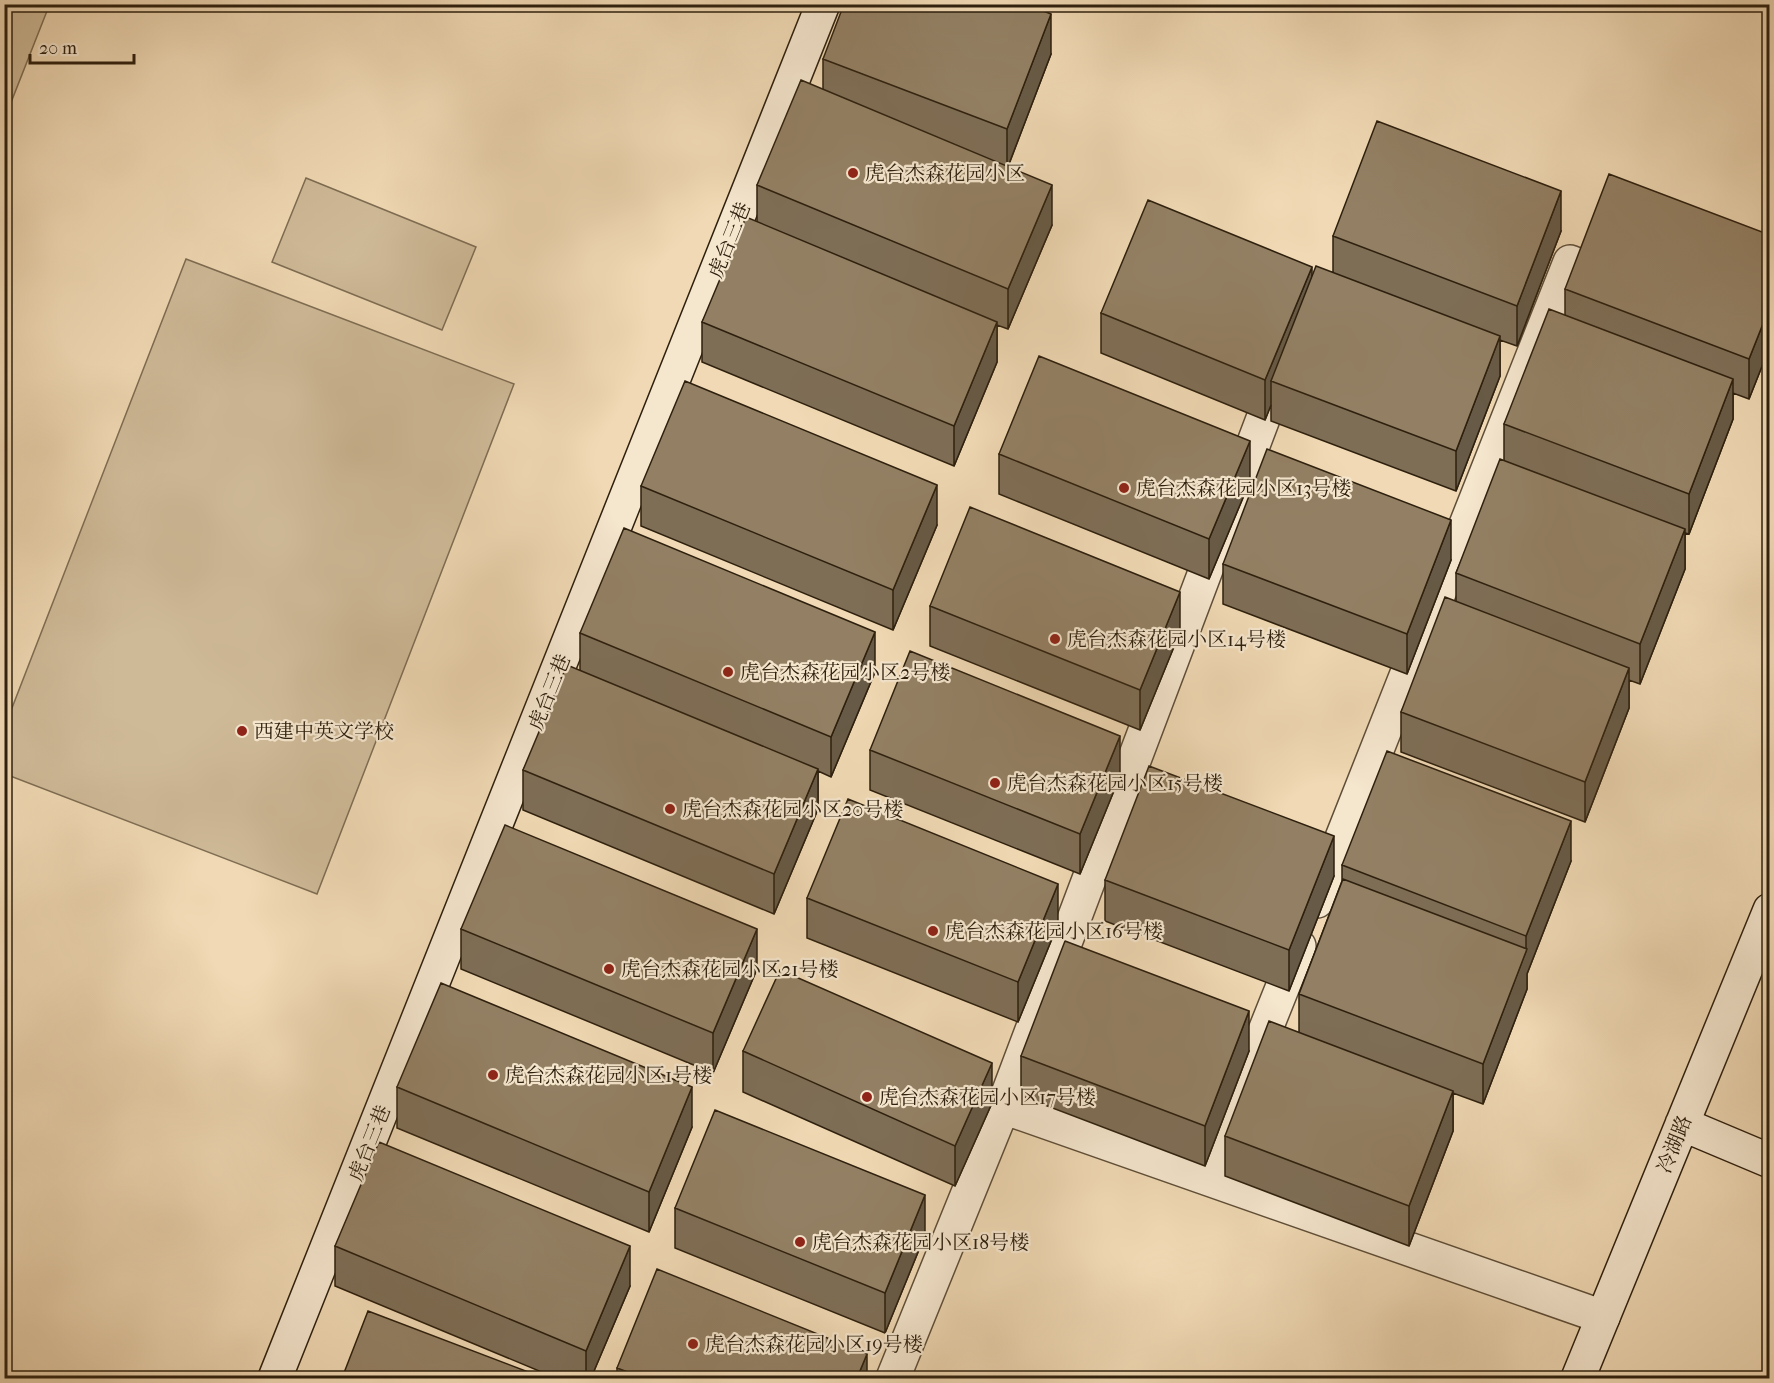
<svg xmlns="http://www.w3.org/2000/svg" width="1774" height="1383" font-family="'IM FELL French Canon','Noto Serif SC',serif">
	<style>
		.green { fill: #cfba98; stroke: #7e6d53; stroke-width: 1.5 }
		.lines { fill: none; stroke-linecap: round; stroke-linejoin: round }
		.street-casing { stroke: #5e4e38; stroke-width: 36 }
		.secondary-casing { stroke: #2e200e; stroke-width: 36 }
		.street { stroke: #f5e6ce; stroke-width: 33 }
		.secondary { stroke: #f5e6ce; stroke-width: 33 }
		.wall { fill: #7e6e56; stroke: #2e200e; stroke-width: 1.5 }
		.shaded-wall { fill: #675a46; stroke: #2e200e; stroke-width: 1.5 }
		.building { fill: #938064; stroke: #2e200e; stroke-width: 1.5 }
		.poi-dot { fill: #8f2418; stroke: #f5e6ce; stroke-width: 2 }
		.labels { text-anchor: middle; stroke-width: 4.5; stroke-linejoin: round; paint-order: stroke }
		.poi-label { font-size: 20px; fill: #2e200e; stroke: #f5e6ce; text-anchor: start }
		.street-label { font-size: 20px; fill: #2e200e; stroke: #f5e6ce }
	</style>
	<rect width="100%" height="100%" fill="#f0d9b4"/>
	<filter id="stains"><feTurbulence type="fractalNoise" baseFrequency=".00333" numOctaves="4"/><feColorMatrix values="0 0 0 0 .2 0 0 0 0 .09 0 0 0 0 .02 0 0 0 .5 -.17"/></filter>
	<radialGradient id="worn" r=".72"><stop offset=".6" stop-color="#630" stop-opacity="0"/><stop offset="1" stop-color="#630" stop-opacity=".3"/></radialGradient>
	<path class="green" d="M4,5H29L47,11L8,110L4,109Z
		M306,178L476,247L442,330L272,262Z
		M186,259L514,384L317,894L5,774V726Z"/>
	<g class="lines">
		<defs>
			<path id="street" d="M1317,901L1570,262L1617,281
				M1003,1107L1278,379
				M1206,1178L1299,946
				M893,1378L1003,1107L1603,1317"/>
			<path id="secondary" d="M1682,1124L1770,1161
				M275,1378L823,4
				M1578,1378L1770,910"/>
		</defs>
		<use href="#street" class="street-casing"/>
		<use href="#secondary" class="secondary-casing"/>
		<use href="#street" class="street"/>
		<use href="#secondary" class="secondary"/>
	</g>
	<path class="wall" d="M1051,54L1008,167L1052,225L1008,329L997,325V362L954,466L702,362V322L757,222V185L823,90V59Z
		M1561,231L1517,346L1500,340V376L1456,491L1271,421V405L1265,420L1101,353V313L1333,272V236Z
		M1770,235V346L1749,399L1733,393V419L1689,534L1685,533V569L1640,684L1629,680V708L1585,822L1401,752V712L1456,602V573L1504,460V424L1565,315V289Z
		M999,454L1250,481L1209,579L999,494Z
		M641,486L937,525L893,630L641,526Z
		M1451,560L1407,674L1223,604V564Z
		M930,606L1180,632L1140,730L930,646Z
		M580,633L875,672L831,777L818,771V809L774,914L523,810V770L580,671Z
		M870,750L1120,776L1080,874L870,790Z
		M1571,861L1527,974V989L1483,1104L1453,1093V1131L1409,1246L1225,1176V1136L1299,1032V994L1342,881V865Z
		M1334,876L1289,991L1105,921V880Z
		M807,898L1058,924L1018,1022L807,938Z
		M461,929L757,969L713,1073L461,969Z
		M743,1051L992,1103L955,1186L743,1092Z
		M1249,1051L1205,1166L1021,1096V1056Z
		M397,1087L692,1127L649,1232L397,1128Z
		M675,1208L925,1235L885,1333L675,1248Z
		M335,1246L630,1286L591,1378H556L335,1286Z
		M617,1368L867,1378H617Z"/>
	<path class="shaded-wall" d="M1051,14V54L1007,169V129Z
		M1052,185V225L1008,329V289Z
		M1561,191V231L1517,346V306Z
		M1312,267V308L1271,381V405L1265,420V380Z
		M1770,306V346L1749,399V359Z
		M997,322V362L954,466V426Z
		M1500,336V376L1456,491V451Z
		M1733,379V419L1689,534V494Z
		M1250,441V481L1209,579V539Z
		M937,485V525L893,630V590Z
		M1451,520V560L1407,674V634Z
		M1685,529V569L1640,684V644Z
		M1180,592V632L1140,730V690Z
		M875,632V672L831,777V737Z
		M1629,668V708L1585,822V782Z
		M1120,736V776L1080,874V834Z
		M818,769V809L774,914V874Z
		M1571,821V861L1527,974V989L1483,1104V1064L1526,951V936Z
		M1334,836V876L1289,991V950Z
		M1058,884V924L1018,1022V982Z
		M757,929V969L713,1073V1033Z
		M1249,1011V1051L1205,1166V1126Z
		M992,1063V1103L955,1186V1146Z
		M692,1087V1127L649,1232V1192Z
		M1453,1091V1131L1409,1246V1206Z
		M925,1195V1235L885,1333V1293Z
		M630,1246V1286L591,1378H586V1351Z
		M867,1354V1378H857Z"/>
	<path class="building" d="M844,4H1026L1051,14L1007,129L823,59Z
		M801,80L1052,185L1008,289L757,185Z
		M1377,121L1561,191L1517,306L1333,236Z
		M1609,174L1770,235V306L1749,359L1565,289Z
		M1148,200L1312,267L1265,380L1101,313Z
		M746,217L997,322L954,426L702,322Z
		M1316,266L1500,336L1456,451L1271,381Z
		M1549,309L1733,379L1689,494L1504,424Z
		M1039,356L1250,441L1209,539L999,454Z
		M685,381L937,485L893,590L641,486Z
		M1267,449L1451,520L1407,634L1223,564Z
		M1500,459L1685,529L1640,644L1456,573Z
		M970,507L1180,592L1140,690L930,606Z
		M624,528L875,632L831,737L580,633Z
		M1445,597L1629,668L1585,782L1401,712Z
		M910,651L1120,736L1080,834L870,750Z
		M567,665L818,769L774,874L523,770Z
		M1387,751L1571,821L1526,936L1342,865Z
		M1149,766L1334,836L1289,950L1105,880Z
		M848,799L1058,884L1018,982L807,898Z
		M505,825L757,929L713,1033L461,929Z
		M1343,879L1527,949L1483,1064L1299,994Z
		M1065,941L1249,1011L1205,1126L1021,1056Z
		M780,970L992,1063L955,1146L743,1051Z
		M441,983L692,1087L649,1192L397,1087Z
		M1269,1021L1453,1091L1409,1206L1225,1136Z
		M715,1110L925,1195L885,1293L675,1208Z
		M379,1142L630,1246L586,1351L335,1246Z
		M657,1269L867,1354L857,1378H644L617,1368Z
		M368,1311L544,1378H342Z"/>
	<g class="poi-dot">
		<circle cx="853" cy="173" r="6"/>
		<circle cx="1124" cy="488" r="6"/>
		<circle cx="1055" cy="639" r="6"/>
		<circle cx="728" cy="672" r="6"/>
		<circle cx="242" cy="731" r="6"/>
		<circle cx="995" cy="783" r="6"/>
		<circle cx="670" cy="809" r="6"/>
		<circle cx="933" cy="931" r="6"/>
		<circle cx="609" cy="969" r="6"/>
		<circle cx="493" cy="1075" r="6"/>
		<circle cx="867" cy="1097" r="6"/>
		<circle cx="800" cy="1242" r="6"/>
		<circle cx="693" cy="1344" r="6"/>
	</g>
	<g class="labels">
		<g class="poi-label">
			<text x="865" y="180">虎台杰森花园小区</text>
			<text x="1136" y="495">虎台杰森花园小区13号楼</text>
			<text x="1067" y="646">虎台杰森花园小区14号楼</text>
			<text x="740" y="679">虎台杰森花园小区2号楼</text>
			<text x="254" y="738">西建中英文学校</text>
			<text x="1007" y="790">虎台杰森花园小区15号楼</text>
			<text x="682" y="816">虎台杰森花园小区20号楼</text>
			<text x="945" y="938">虎台杰森花园小区16号楼</text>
			<text x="621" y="976">虎台杰森花园小区21号楼</text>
			<text x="505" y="1082">虎台杰森花园小区1号楼</text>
			<text x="879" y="1104">虎台杰森花园小区17号楼</text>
			<text x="812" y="1249">虎台杰森花园小区18号楼</text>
			<text x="705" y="1351">虎台杰森花园小区19号楼</text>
		</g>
		<g class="street-label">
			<text transform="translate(729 240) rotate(-68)" y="7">虎台三巷</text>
			<text transform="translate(549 692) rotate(-68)" y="7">虎台三巷</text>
			<text transform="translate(369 1143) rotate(-68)" y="7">虎台三巷</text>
			<text transform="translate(1674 1144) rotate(-68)" y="7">冷湖路</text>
		</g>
	</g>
	<rect width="1774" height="1383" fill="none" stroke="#f0d9b4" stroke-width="24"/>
	<rect x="6" y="6" width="1762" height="1371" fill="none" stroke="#2e200e" stroke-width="3"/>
	<rect x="12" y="12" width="1750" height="1359" fill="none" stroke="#2e200e" stroke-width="1.5"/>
	<path d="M30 54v9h104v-9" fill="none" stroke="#2e200e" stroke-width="3"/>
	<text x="39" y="54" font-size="18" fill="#2e200e" stroke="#f5e6ce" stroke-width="4.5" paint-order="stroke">20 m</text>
	<rect width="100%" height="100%" filter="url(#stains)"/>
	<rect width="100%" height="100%" fill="url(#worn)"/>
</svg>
